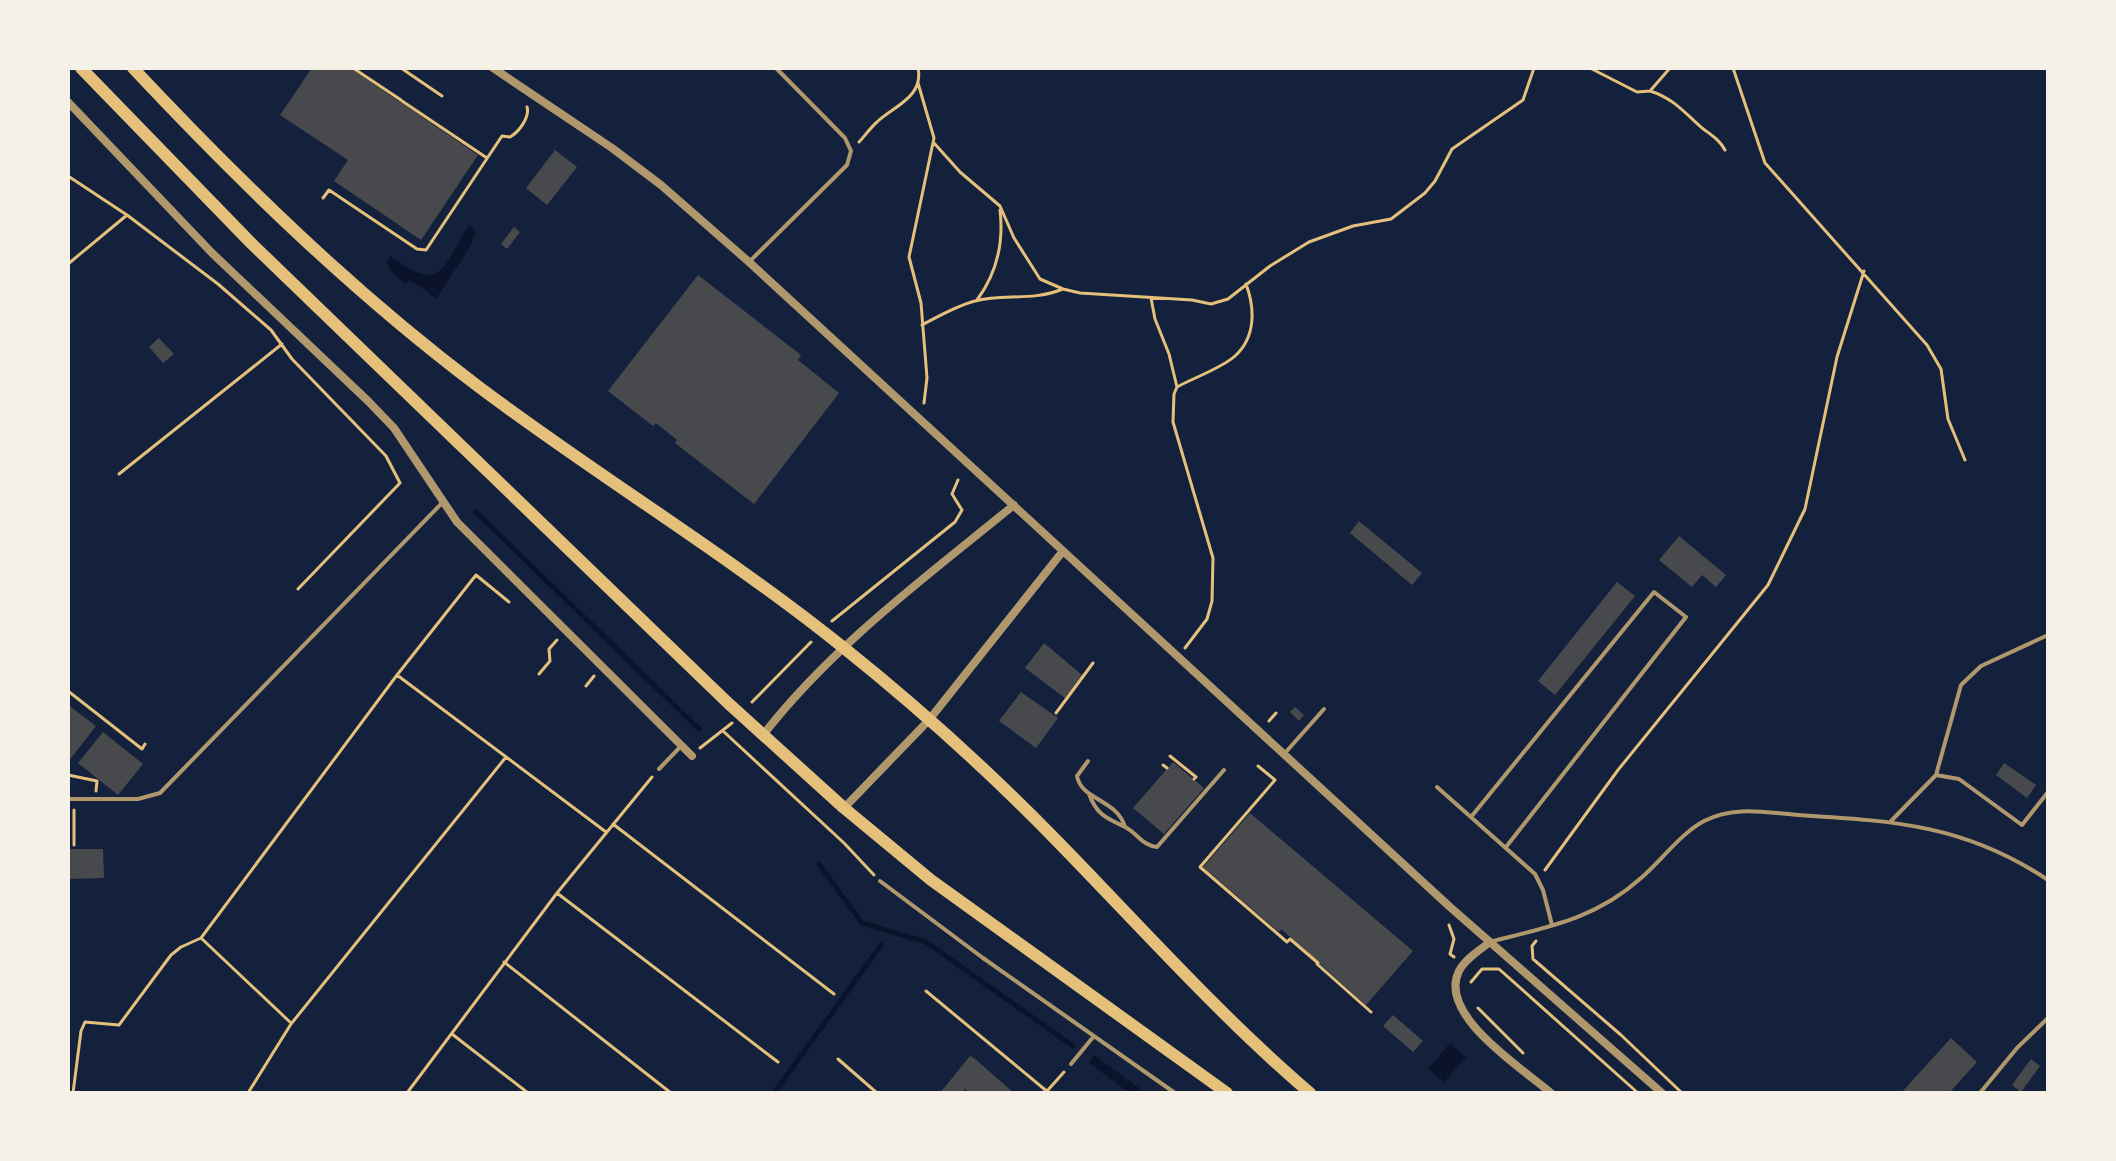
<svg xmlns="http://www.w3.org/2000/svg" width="2116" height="1161" font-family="'Source Sans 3',sans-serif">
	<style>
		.water { fill: #0b132b }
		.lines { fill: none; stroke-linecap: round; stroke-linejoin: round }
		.stream { stroke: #0b132b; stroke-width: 5 }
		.building { fill: #48494c }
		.path { stroke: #e5c07b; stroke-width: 3 }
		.service { stroke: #b1986c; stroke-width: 4 }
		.minor { stroke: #b1986c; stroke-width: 8 }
		.secondary { stroke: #e5c07b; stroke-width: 12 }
	</style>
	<rect width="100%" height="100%" fill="#14213d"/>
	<path class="water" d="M469,225L476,231L470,247L436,299C429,294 417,282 409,281L405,284L391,272L387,262L390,256C441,294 441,270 469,225Z
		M1450,1043L1466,1057L1444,1082L1428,1069Z
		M1094,1055L1146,1093H1130L1089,1063Z"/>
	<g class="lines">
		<path class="stream" d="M476,512L699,729
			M819,864L862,923L926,942L1073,1046
			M774,1093L881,945"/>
	</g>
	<path class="building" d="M312,68H350L478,155L421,240L334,181L348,160L280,115Z
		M555,150L577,167L547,205L526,188Z
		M514,227L520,232L507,249L501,244Z
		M698,275L801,355L798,360L839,393L754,504L675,443L677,440L656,423L653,426L608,391Z
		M159,338L174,354L163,363L149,347Z
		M1359,521L1422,573L1412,585L1350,533Z
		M1679,536L1726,575L1716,587L1702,575L1692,587L1659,560Z
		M1617,582L1635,596L1555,695L1538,681Z
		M1044,643L1082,675L1065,698L1025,668Z
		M1021,692L1058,718L1036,748L999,721Z
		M68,705L96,726L68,762Z
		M1295,707L1304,715L1299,721L1290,712Z
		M103,732L143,764L118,795L78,763Z
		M1173,762L1204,788L1164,834L1133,808Z
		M2004,763L2036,785L2027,798L1996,775Z
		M1250,813L1413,951L1366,1005L1281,929L1279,932L1203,867Z
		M68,849H103L104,878L68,879Z
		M1393,1015L1423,1041L1413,1052L1383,1026Z
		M1951,1038L1977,1062L1949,1093H1901Z
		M970,1056L974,1058L1014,1093H969L965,1089L962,1093H940Z
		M2031,1059L2040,1066L2021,1092L2012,1085Z"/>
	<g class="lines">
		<path class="path" d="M353,68L401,100
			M401,68L442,96
			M1590,68L1637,92L1650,91L1670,68
			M1733,68L1765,163L1927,345L1941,369L1948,419L1965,460
			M918,83L934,138L909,257L921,303L927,378L924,403
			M1650,91C1673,98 1685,113 1702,128C1711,135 1719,139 1725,150
			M402,101L487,158
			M859,142C865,136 870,128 877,122C894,106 924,97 918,68
			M934,143L960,172L1000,206L1014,238L1040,279L1063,289L1080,293L1192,300L1211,304L1228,299L1270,266L1309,242L1353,226L1391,219L1425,193L1435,181L1452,149L1523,100L1534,68
			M68,176L127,215L218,284L271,330L292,359L386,456L400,483L298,589
			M323,198L329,190L417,249L426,250L502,136L510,137C519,132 530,117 527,107
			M68,264L127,215
			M1151,298L1155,319L1169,354L1177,387L1174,394L1173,422L1213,558L1212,601L1207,619L1185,648
			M977,300C997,273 1004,244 1000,210
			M922,325C939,316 956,306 975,301C1004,293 1030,302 1063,289
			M1177,387C1193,378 1222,368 1235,356C1256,337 1255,308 1246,284
			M119,474L282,344
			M832,621L955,522L962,510L952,494L958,480
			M539,674L550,661L549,649L557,640
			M397,675L476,575L509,602
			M586,686L594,676
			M68,691L142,749L145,744
			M752,702L811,642
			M1056,713L1093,663
			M1269,721L1276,713
			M723,731L844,843L874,875
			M700,748L732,723
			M1170,756L1196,777L1194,779
			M1163,765L1167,768
			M1258,766L1275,780L1200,867L1287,942L1290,939L1318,963
			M68,775L97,781L96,791
			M74,810V845
			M613,824L834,994
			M1545,870L1618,770L1768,585L1805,509L1837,357L1864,271
			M557,893L778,1062
			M1449,925L1454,939L1450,954L1454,957
			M201,938L291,1023
			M1536,941L1532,946L1533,959L1621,1035L1682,1093
			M504,962L671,1093
			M1317,964L1371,1012
			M1471,982L1482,969H1499L1638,1093
			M926,991L1049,1093
			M1478,1008L1523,1053
			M452,1034L528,1093
			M838,1059L877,1093
			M1048,1090L1064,1072
			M73,1093L81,1031L85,1022L119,1025L171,955L181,947L201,938L397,675L606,832
			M248,1093L291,1024L506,757
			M407,1093L557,893L652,777"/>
		<path class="service" d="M749,262L847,165L851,151L845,138L776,68
			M1285,753L1324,709
			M1088,761L1077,776C1081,800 1117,799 1125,827
			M659,769L682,745
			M1936,775L1961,685L1981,666L2048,635
			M1437,787L1535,874L1543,890L1552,925
			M1089,794C1097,815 1106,818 1125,827C1137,833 1143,846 1157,847L1224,770
			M68,799H138L160,793L442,503
			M1471,817L1654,592L1686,617L1506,847
			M1891,821L1936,775L1959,779L2022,825L2048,792
			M880,881L983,958L1175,1093
			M1493,941C1549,927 1597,918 1641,878C1662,860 1680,834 1704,821C1735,805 1767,813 1799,815C1895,821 1966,825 2048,880
			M1071,1064L1094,1036
			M1980,1093L2017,1048L2048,1018"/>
		<path class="minor" d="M493,68L612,148L661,185L749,262L1450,907L1662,1093
			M68,102L212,253L368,401L394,428L457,522L692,756
			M763,735C833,645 926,577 1014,505
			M844,808L929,720L1063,551
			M1490,942C1480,950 1465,959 1459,971C1437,1015 1522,1068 1551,1093"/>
		<path class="secondary" d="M81,68L252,244L728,703L844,808L931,880L1227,1093
			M133,68C241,183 353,292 479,387C599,477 727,554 844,648C919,708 992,774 1059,843C1142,928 1220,1016 1310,1093"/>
	</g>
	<rect width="2116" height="1161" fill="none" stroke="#f6f1e7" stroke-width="140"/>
</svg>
